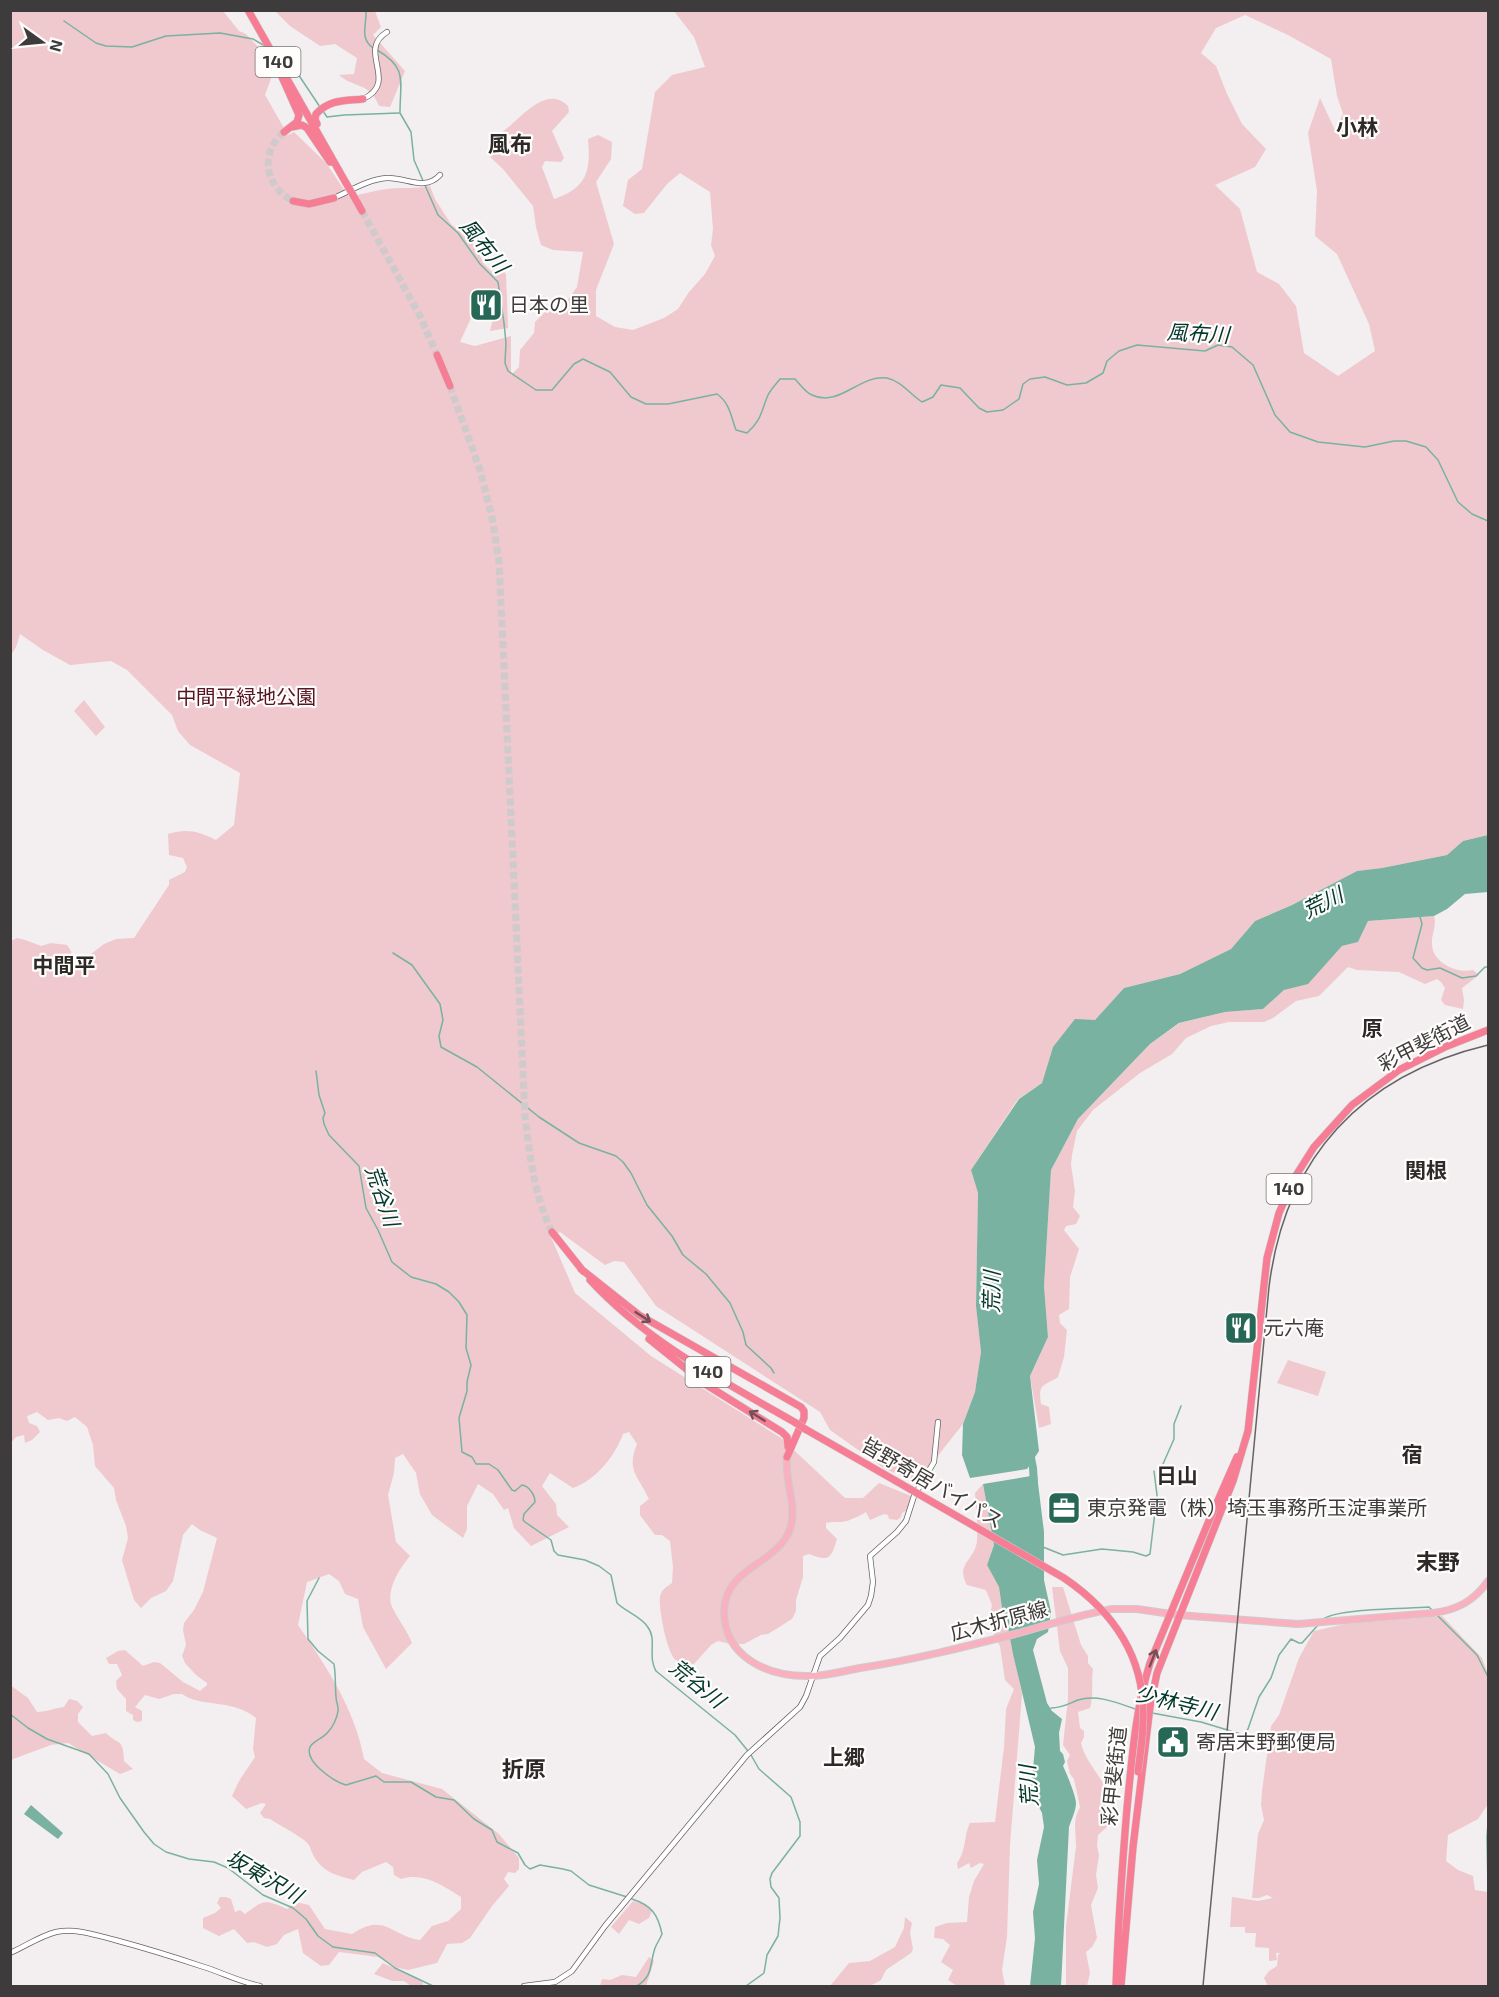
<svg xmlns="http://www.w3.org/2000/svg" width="1499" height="1997" font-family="'Exo 2','Noto Sans JP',sans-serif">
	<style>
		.green { fill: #efc9ce; fill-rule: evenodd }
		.water { fill: #79b2a0 }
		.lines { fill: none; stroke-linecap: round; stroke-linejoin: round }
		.stream { stroke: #79b2a0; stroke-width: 1.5 }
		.river { stroke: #79b2a0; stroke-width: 8 }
		.highway-tunnel { stroke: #cfcacb; stroke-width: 7; stroke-dasharray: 7 3.5; stroke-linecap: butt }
		.minor-casing { stroke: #676364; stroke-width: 6 }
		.major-casing { stroke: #cdcccc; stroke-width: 8 }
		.highway-casing { stroke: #cdcccc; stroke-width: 8 }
		.minor { stroke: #fff; stroke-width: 4.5 }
		.major { stroke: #fab1bf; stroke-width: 6 }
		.highway { stroke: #f67d94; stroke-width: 7 }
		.rail { stroke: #666364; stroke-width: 1.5 }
		.highway-bridge-casing { stroke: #cdcccc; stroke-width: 8; stroke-linecap: butt }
		.highway-bridge { stroke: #f67d94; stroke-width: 7 }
		.oneway { stroke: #744f56 }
		.labels { text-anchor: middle; stroke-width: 4.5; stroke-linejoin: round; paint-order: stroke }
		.shield { fill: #fffcfc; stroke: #777575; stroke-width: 1.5 }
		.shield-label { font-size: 18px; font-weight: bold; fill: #3d3b3b }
		.poi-label { font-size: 20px; fill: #3d3b3b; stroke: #fffcfc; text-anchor: start }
		.park-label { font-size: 20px; fill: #571626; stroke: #fffcfc }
		.street-label { font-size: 20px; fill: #3d3b3b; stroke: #fffcfc }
		.neighbourhood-label { font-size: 21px; font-weight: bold; fill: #2d2929; stroke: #fffcfc }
		.water-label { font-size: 21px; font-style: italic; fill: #02382c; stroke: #fffcfc }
		.quarter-label { font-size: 22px; font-weight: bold; fill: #2d2929; stroke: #fffcfc }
	</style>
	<rect width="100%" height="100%" fill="#f3eeef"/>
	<path class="green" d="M11,11H223L239,31L246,34L262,51L273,73L265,95L288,135L294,132L326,163L349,197C366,193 384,188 402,188C412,188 420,188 430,186L435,199L451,224L474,244L484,264L496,276L504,271L506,275L508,328L490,331L498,299L483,292L460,342L475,346L511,336V375L519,367L520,350L534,333L535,322L548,309L559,312L577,287L583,252L553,250L541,245L536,227L533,206L503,169L488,155L494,149L488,141C497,136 505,130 512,124C528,110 549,87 568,106L569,112L552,131L564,158L561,162L545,161L542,167L554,199C587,188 591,171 588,139L598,135L612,142L611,159L596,182L614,244L596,290V316L615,327L633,330L664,318L678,309L689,292L705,274L715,256L711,245L713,229L710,192L680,173L667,184L644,213L635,214L623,206L628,180L642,169L655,92L672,75L705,67L694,37L674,11H1488V835L1463,841L1447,855L1382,868L1357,871L1292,905L1255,921L1231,949L1180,974L1124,988L1095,1020L1053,1047L1042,1083L1018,1099L971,1170L978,1193L976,1306L981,1352L975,1392L963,1424L917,1482L885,1469L830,1430L820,1412L656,1306L624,1262L614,1261L605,1265L560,1232L551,1237L575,1293L651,1356L781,1438L845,1498H863L879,1483L911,1496L908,1510L902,1513L901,1517L897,1520L889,1519L888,1515L884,1514L870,1520L866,1512C862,1515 850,1520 847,1521C840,1523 832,1521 826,1523V1528L837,1539C831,1559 829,1562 809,1554L803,1556V1577L796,1600V1611L792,1619L768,1634L761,1635L744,1644H730L718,1641L711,1645L694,1664C689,1663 680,1663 676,1660C667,1655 658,1606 660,1597C661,1590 666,1587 672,1583L673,1567L670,1541L662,1535H655L640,1515V1506L649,1499C638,1475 626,1471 637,1444L629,1432L623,1434C615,1456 596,1480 573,1488L550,1473L542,1486L556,1504L557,1515L569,1527L531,1546L514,1528L508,1508L504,1510L493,1494L478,1484L467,1506V1529L463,1538L432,1515L420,1494L416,1473L403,1454L395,1458L394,1473L388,1495L396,1542L410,1556C399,1569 384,1593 393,1609C399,1621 407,1630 412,1643L386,1669L363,1627L358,1599L345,1594L339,1581L329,1574L307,1582L298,1625C326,1666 355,1709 364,1759L382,1773L442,1789L499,1834L519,1858V1869L515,1873L508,1872L504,1879L509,1886L492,1906L470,1938L462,1943L447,1944L437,1963L408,1970L394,1967L378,1957L339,1952L329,1965L321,1966L303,1953L298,1929L284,1935L277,1944L267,1947L254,1942L247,1943L234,1929L219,1936L203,1928V1918L215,1913L221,1908L217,1903L220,1897H226L231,1899L235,1912L240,1910L245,1914C264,1900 264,1899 287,1909L296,1902L309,1905L325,1929L352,1934C384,1912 390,1935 420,1940L432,1926L448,1921L461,1909V1897C443,1886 424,1872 401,1879L394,1875L393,1867L386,1862L362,1872L354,1880C339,1876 324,1873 315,1858C312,1854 311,1849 309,1845C302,1836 280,1826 270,1819L264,1818L260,1813L266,1804L262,1803L246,1809L232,1796L239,1781L255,1757L253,1749L256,1718C231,1698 201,1708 182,1694H174L159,1699L145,1695L135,1707L142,1711V1721L137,1722L133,1720V1715L126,1711V1699L117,1689L116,1681L122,1675L117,1664H109L106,1658L118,1651L125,1650L143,1666L154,1662L160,1663L183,1682L200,1691L207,1685V1683L196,1675L185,1663L182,1656L186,1645L183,1630L184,1623L194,1610L203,1592L217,1538L200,1530L192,1524L183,1535L173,1581L166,1591L151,1598L141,1608L134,1600L122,1560L128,1538L126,1526L116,1500L114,1488L95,1466L93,1445L87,1427L75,1417L67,1421L59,1418L48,1420L37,1412L27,1416L29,1423L37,1426L40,1432L32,1440L25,1443L24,1435L16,1437L11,1443V941L17,938L25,940L41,946L51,943L67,945L71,951L74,967L104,944L116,939L134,938L169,885V880L185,872L187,867L183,858L169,855L168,834C186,828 199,831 216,840L234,825L240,773L190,745L178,731L172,715L127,670L111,661L70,665L43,650L20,634L16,647L11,655ZM1245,15L1288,35L1331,59L1337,96L1343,114L1335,130L1320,98L1308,133L1317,191L1315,236L1337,254L1369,324L1375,351L1338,376L1304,353L1296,306L1279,284L1257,272L1240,209L1215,185L1255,167L1266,149L1242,124L1227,94L1216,66L1201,53L1216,28Z
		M275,11H375L381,27L373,35L405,71L390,107L379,106C370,82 353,88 339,75L354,74L357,58L335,44L320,46L290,26Z
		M84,700L105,727L96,736L74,711Z
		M1434,916C1437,927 1431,934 1432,945C1433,963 1457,974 1473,970L1479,975L1462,988L1464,1000L1463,1009L1445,1005L1441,1000L1445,988L1441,982L1437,979L1425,984L1399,972L1357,970L1348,967L1319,996L1296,1001L1273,1018L1264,1022H1229L1211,1026L1186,1038L1172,1054L1140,1073L1093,1110L1077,1131L1072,1155L1071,1165L1075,1191L1073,1207L1080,1216L1076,1224L1066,1226L1064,1230L1079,1249L1070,1277L1069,1309L1059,1315L1060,1323L1067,1330L1064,1357L1058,1377C1043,1387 1038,1383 1041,1404L1049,1407L1051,1424L1039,1428L1030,1376L1048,1337L1044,1286L1051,1170L1078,1119L1150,1044L1180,1023L1225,1012L1263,1009L1284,990L1308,983L1342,946L1358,942L1368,921Z
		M1288,1360L1326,1372L1318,1396L1277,1383Z
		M983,1484L994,1545L987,1565L999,1587L1002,1608L1006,1616L1022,1694L1010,1845L1007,1937L1002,1970L1005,1986H957L948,1980L953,1970L941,1962L950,1945L943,1939L934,1938L935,1927L947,1923L967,1922L969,1897L974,1881L984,1864L980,1863L971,1868L969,1863L958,1869L957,1863C967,1849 963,1838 970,1823L995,1822L1004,1747L1006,1709L1014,1689L1005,1680L1000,1646L988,1624L992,1605L986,1590L967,1585C955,1564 975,1560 977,1541C978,1525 976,1508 975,1493Z
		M1052,1587H1063L1081,1645L1088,1656V1663L1093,1669C1091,1683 1094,1694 1090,1708L1078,1712L1080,1728L1084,1731V1737L1081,1743C1085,1763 1104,1777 1109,1798L1102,1810L1109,1825L1098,1835L1097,1846L1099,1855L1096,1875L1098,1888L1091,1905L1097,1938L1092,1947L1086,1952L1090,1973L1087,1986H1066V1926L1076,1847L1075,1825L1076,1816L1080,1807L1074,1779L1070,1774L1067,1761L1070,1755L1063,1745L1068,1699V1668L1060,1651Z
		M1442,1616L1482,1658L1488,1674V1804L1478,1819L1448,1835L1446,1861L1458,1870L1473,1876L1475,1890L1488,1892V1986H1268L1264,1978L1269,1971L1277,1966L1278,1955L1280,1953H1276L1277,1960L1269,1961V1948L1255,1947L1256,1933H1245V1927H1230L1232,1897L1258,1901L1273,1898L1267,1895L1259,1898H1252L1258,1834L1264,1820L1261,1805L1262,1791L1271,1726L1279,1715L1299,1658L1314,1631L1345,1624Z
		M10,1685L28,1698L37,1712C47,1712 54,1708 64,1707L69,1699L77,1701L83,1707L78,1714V1722L92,1736L106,1733C119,1746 123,1737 124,1761L133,1769L120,1774L68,1743L51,1745L13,1759L11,1762Z
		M633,1901L644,1904L652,1911L649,1918L639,1924L629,1920L619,1934L611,1927Z
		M905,1917L912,1923L910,1933L913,1949L911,1953L886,1970L881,1980L876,1983L869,1986H830L849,1963L870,1961L895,1947L904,1928Z
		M649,1957L654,1961L646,1986H600L602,1979L610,1980L622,1975L636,1977Z
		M383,1963L418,1979L423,1983V1986H411L404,1981H392L374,1974Z"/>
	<path class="water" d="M1488,835V892L1465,894L1447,909L1434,916L1368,921L1358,942L1342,946L1308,984L1284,990L1263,1009L1225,1012L1179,1023L1150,1044L1078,1119L1051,1170L1044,1286L1048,1337L1030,1376L1039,1451L1027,1469L970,1478L962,1455L963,1424L975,1392L981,1352L976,1306L978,1193L971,1170L1019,1099L1042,1083L1053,1047L1075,1019L1095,1020L1124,988L1180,974L1231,949L1255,921L1292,905L1357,871L1382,868L1447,855L1463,841Z
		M1037,1475L1044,1532V1580L1051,1612L1048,1632L1037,1639L1033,1650L1047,1703L1052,1711L1062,1719L1059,1733L1060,1751L1063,1754L1065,1762L1063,1766C1066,1772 1076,1796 1076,1803C1076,1811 1071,1820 1069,1827L1061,1986H1030L1035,1938L1033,1912L1039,1884L1037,1860L1044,1827L1042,1813L1031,1791L1035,1747L1013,1654L1006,1616L1002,1608L999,1587L987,1565L994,1545L983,1484Z
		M31,1805L63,1833L58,1839L24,1814Z"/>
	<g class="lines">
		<path class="stream" d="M366,10C367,25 359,38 373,48
			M64,21L96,43L106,46L132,47L166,36L220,33L253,39L265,46
			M377,50C408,68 400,81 400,112
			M286,72L298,74L320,107
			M323,111L327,117L344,115L399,113
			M400,113L411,132L414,160L438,215L458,233L480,264L498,282L504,323L506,343L505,363L508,371L536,390H552L574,364L583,359L610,372L631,397L646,404H668L717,394C730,403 731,417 736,430L747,433C762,420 761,411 768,395C771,389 776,384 780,379H795C800,384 805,392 812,395C839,408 860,374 887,378C901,381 910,394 922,402L933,397L941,385L960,388L979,408L987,412L1003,410L1019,399L1023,384L1030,379L1045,377L1067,385L1086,383L1103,373L1107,361L1119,351L1137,345L1205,351L1218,345L1232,347L1253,365L1275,415L1290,432L1318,442L1365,447L1394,441H1406L1426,447L1438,460L1458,502L1472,514L1488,521
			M1420,917L1422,924L1413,958L1422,968L1427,970L1440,968L1462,978L1476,976L1485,967H1488
			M393,953L412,965L440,1004L443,1020L439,1036L441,1047L477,1067L539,1117L579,1143L616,1156L623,1162L631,1173L647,1205L672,1236L683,1255L706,1274L730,1303L743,1332L746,1345L771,1368L774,1373
			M316,1071L319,1095L325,1113L323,1118L324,1124L329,1135L359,1166L366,1208L378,1230L392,1262L411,1277L436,1284L449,1292L459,1302L467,1315L466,1348L471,1365L467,1382V1391L459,1418L462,1452L472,1457L476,1464H489L498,1470L512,1490L515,1491L522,1485C529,1486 535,1495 535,1502L524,1514L523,1520L525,1522L551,1540L554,1551L558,1555L585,1560L599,1566L611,1575L617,1603C626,1612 640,1616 647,1626C658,1639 647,1656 656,1671L735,1735L748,1751
			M1163,1464L1174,1439V1424L1181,1406
			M1043,1547L1063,1555L1102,1549L1133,1552L1146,1556L1150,1554L1157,1495L1154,1471
			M319,1578L307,1601L308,1639L318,1651L334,1664C336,1676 335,1686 336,1697C336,1702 339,1707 338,1711C337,1718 333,1727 328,1732C324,1738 313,1741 310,1747C304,1762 335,1782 346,1785L376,1776L384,1782H411L436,1797L454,1800L474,1819L492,1830L497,1842L518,1853L525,1865L530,1869L540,1865L563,1869L571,1871L589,1885L627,1897
			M1436,1614L1477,1655L1488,1677
			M1323,1619C1339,1608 1407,1609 1429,1607L1433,1611
			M1051,1708C1062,1708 1068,1704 1078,1700C1097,1694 1118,1703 1135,1709
			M1152,1713L1201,1722L1244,1735L1248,1729L1259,1697L1271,1678L1279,1655L1291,1639L1299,1643H1302L1318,1625
			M10,1714L28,1728L47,1739L89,1754L108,1774L120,1798L144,1832L154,1844L166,1852L189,1859L214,1862L228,1868L263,1895L293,1908L306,1919L318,1936L333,1947L375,1953L395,1968L433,1986
			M1488,1823L1487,1837L1488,1889
			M632,1899C651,1905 658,1914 662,1934C660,1939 657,1943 655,1948C649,1965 654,1975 637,1986
			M746,1986L764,1973L767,1955L778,1936L780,1918L779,1898L771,1887L770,1879L772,1873L800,1836V1822L791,1797L759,1769L751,1755"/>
		<path class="river" d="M1030,1453L1033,1468L1034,1484"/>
		<path class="highway-tunnel" d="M284,132C259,153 265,187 293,201
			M362,211L420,316L437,355
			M450,386L480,470L492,517L499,561L525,1116C530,1157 534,1195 552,1232"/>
		<defs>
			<path id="minor" d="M363,99C400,82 356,51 387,32
				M334,198C350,191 369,179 387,178C406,177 424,192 440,175
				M10,1953C26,1946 40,1936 56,1932C76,1928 96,1935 115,1940C145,1948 174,1957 204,1967C223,1973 240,1982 260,1986
				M524,1986L555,1982L572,1971L605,1926L747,1755L800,1707L806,1696L820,1656L840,1638L868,1605L871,1596L873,1582L870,1556L897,1532L906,1521L914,1496L934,1462L938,1422"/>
			<path id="major" d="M787,1457C784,1481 798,1506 790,1529C777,1565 725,1567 724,1611C724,1657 767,1676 807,1676C824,1677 843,1671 860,1668C913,1660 964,1647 1015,1634C1047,1625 1079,1615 1112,1609H1137L1178,1615L1298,1624L1433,1613C1457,1610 1474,1601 1488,1581"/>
			<path id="highway" d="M248,10L346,183
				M282,77L299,115L297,122L284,132
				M317,124L315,119L316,114C330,99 345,101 363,99
				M292,127L302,125L307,128L330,162
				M293,201L309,204L334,198
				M357,202L362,211
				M437,355L450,386
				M552,1232L583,1271
				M581,1269L639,1315L801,1407L804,1411V1418L787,1457
				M590,1280C648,1343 723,1381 796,1423
				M649,1339L705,1384L782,1432L787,1437L788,1447
				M805,1429L896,1481
				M1116,1986C1118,1927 1122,1868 1127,1808C1132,1759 1135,1711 1150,1663L1208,1523L1237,1457
				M1121,1986L1133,1847L1150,1707L1157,1673L1233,1481L1248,1431L1267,1258L1279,1213L1295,1177L1314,1147L1352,1105L1399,1070L1445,1047L1488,1030"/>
		</defs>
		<use href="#minor" class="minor-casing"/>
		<use href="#major" class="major-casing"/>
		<use href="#highway" class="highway-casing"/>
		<use href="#minor" class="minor"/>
		<use href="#major" class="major"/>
		<use href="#highway" class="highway"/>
		<path class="rail" d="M1203,1986L1269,1287C1285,1157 1362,1075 1488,1045"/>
		<defs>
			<path id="highway-bridge" d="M346,183L357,202
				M796,1423L805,1429
				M896,1481L1064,1578C1114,1612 1146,1659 1143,1721C1143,1738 1140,1755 1138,1772"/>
		</defs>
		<use href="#highway-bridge" class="highway-bridge-casing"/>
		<use href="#highway-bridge" class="highway-bridge"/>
	</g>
	<defs><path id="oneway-shaft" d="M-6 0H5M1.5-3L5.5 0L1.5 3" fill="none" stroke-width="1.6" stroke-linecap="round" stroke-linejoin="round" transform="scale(1.5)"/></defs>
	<g class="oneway">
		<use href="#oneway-shaft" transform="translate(643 1317) rotate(33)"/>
		<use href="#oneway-shaft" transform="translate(757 1416) rotate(-148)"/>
		<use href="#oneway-shaft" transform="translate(1153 1658) rotate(-69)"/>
	</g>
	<defs>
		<symbol id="restaurant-square" viewBox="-11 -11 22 22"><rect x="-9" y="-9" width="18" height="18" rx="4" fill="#266755" stroke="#fffcfc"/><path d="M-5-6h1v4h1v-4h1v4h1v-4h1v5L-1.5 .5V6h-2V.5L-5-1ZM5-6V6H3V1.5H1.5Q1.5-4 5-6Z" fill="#fff"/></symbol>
		<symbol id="office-square" viewBox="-11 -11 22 22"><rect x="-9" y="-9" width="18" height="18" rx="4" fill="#266755" stroke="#fffcfc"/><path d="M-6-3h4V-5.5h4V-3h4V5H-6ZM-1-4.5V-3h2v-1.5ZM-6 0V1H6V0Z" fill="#fff"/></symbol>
		<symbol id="civic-square" viewBox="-11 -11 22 22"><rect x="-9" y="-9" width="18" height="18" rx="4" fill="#266755" stroke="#fffcfc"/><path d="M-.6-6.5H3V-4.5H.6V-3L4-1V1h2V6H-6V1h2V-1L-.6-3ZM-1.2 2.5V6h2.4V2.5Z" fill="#fff"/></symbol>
	</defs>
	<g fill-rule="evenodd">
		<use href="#restaurant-square" x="467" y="286" width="38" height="38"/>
		<use href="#restaurant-square" x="1222" y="1309" width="38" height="38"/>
		<use href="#office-square" x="1045" y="1489" width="38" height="38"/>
		<use href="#civic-square" x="1154" y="1723" width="38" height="38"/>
	</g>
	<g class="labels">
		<g class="shield">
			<rect x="255.5" y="47" width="45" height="30" rx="4.5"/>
			<rect x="1266.5" y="1174" width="45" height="30" rx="4.5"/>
			<rect x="685.5" y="1357" width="45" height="30" rx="4.5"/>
		</g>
		<g class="shield-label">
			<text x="278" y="68">140</text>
			<text x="1289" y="1195">140</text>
			<text x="708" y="1378">140</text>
		</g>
		<g class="poi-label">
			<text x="509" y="312">日本の里</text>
			<text x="1264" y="1335">元六庵</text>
			<text x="1087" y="1515">東京発電（株）埼玉事務所玉淀事業所</text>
			<text x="1196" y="1749">寄居末野郵便局</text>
		</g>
		<g class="park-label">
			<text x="246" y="704">中間平緑地公園</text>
		</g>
		<g class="street-label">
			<text transform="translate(1424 1043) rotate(-27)" y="7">彩甲斐街道</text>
			<text transform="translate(932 1483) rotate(30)" y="7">皆野寄居バイパス</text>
			<text transform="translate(999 1621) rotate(-15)" y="7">広木折原線</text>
			<text transform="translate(1114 1776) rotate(-84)" y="7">彩甲斐街道</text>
		</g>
		<g class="neighbourhood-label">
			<text x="1357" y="135">小林</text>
			<text x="64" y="973">中間平</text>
			<text x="1372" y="1036">原</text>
			<text x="1426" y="1178">関根</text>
			<text x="1412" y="1462">宿</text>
			<text x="1177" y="1483">日山</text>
			<text x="844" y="1765">上郷</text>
		</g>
		<g class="water-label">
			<text transform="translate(484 246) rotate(51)" y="7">風布川</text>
			<text transform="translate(1198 334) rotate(3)" y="7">風布川</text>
			<text transform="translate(1323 903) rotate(-26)" y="7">荒川</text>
			<text transform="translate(382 1196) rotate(71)" y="7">荒谷川</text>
			<text transform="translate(992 1292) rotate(-89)" y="7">荒川</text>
			<text transform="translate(697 1684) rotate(39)" y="7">荒谷川</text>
			<text transform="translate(1176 1703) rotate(14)" y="7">少林寺川</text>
			<text transform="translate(1029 1786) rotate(-94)" y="7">荒川</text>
			<text transform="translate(264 1877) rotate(30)" y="7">坂東沢川</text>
		</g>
		<g class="quarter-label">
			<text x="510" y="152">風布</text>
			<text x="1438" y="1570">末野</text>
			<text x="524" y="1777">折原</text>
		</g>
	</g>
	<rect width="1499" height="1997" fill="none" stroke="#3d3b3b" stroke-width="24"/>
	<g transform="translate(42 42) rotate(105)" stroke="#fffcfc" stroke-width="4.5" paint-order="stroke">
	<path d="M0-4.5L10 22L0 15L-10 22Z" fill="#3d3b3b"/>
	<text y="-9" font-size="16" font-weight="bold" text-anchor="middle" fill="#3d3b3b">N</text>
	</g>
</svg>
